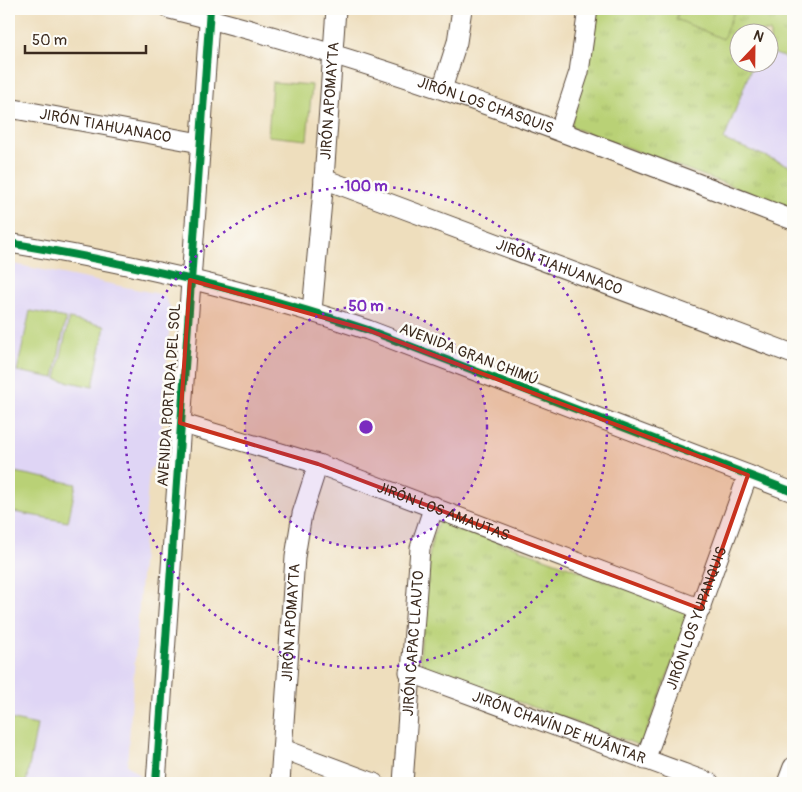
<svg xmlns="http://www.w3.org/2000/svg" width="802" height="792" font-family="Pangolin,sans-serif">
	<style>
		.built { fill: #dfd5f5 }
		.grass { fill: url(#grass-tufts); stroke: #7a7e4a }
		.pitch { fill: #b9d176; stroke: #7a7e4a }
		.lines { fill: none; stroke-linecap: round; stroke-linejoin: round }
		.minor-casing { stroke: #564536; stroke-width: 21 }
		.minor { stroke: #fff; stroke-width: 19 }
		.cycleway-casing { stroke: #fdfcf7; stroke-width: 11 }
		.cycleway { stroke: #00873e; stroke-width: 8 }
		.marked { fill: #c8321e; fill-opacity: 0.2; stroke: #c8321e; stroke-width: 4; stroke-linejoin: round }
		.ring { fill: none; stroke: #7b2cbf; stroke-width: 2.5; stroke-dasharray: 2.5 5 }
		.labels { text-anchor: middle; stroke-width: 5; stroke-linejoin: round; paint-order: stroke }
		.street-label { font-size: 15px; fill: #3b2a1e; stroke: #fdfcf7 }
		.centre { fill: #7b2cbf; stroke: #fdfcf7; stroke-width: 2.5 }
		.ring-label { font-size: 15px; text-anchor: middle; font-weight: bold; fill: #7b2cbf; stroke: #fdfcf7; stroke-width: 5; stroke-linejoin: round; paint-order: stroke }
	</style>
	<defs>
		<pattern id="grass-tufts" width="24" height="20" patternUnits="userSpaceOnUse" patternTransform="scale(1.25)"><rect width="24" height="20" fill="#b9d176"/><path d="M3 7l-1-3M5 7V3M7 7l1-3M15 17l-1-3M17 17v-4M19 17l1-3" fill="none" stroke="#a0b466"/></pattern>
	</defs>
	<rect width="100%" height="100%" fill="#fdfcf7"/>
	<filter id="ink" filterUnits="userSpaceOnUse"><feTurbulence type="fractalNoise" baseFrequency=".02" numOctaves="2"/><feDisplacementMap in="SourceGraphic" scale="10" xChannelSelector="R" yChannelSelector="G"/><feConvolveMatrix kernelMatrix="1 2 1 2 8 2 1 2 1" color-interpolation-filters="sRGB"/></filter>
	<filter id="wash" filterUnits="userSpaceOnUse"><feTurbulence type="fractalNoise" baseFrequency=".0096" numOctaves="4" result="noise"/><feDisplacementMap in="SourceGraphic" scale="20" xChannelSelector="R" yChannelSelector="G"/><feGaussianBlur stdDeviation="1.12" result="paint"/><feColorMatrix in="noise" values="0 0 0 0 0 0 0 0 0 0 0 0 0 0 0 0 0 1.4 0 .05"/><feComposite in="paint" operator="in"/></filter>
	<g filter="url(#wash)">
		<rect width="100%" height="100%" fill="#eedebd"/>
		<path class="built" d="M770,52L793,61V167L724,140L753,63L770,62Z
			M9,263L164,295L171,309L159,462L149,470L127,765L140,776L139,783H9Z"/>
		<path class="grass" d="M594,9H793V61L770,52V32H740V62L753,63L724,140L793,167V197L789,207L571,127Z
			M442,520L684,610L690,616L641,746L425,668L420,658C422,636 426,526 442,520Z"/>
		<path class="pitch" d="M680,9H735L723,39L676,19Z
			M272,82L312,85L307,140L268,136Z
			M30,311L66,318L54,378L17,371Z
			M69,319L105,326L93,387L56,379Z
			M9,471L76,484L68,522L9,511Z
			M9,719L37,725L26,783H9Z"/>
	</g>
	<g filter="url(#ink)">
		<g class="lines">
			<defs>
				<g id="minor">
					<path id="s1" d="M170,9C384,61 588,141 793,220"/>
					<path d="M442,89L457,42L462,9"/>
					<path id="s2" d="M9,108L200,143"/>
					<path d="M560,130L579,72L588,9"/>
					<path id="s3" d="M324,179L793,354"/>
					<path d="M9,243C130,263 252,291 368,330L793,492"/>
					<path id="s4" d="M312,311L324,179L336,9"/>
					<path id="s5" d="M180,423L318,464L701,609"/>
					<path id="s6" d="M409,672L710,783"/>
					<path d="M283,749L374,783"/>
					<path id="s7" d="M645,760L748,475"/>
					<path d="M156,783L210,9"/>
					<path id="s8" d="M280,783L295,557L302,514L318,464"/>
					<path id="s9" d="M403,783L420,548L434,506"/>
					<path d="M787,783L793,767"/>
				</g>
			</defs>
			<use href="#minor" class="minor-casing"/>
			<use href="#minor" class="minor"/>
			<defs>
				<path id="cycleway" d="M9,243C130,263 252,291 368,330L793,492
					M156,783L210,9"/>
			</defs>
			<use href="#cycleway" class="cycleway-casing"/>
			<use href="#cycleway" class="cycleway"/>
		</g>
	</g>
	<path class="marked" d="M190,280L368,330L748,475L701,609L318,464L180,423Z"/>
	<circle cx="366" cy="427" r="121" fill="#7b2cbf" fill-opacity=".12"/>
	<g class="ring">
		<circle cx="366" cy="427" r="121"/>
		<circle cx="366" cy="427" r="241"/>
	</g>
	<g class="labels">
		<g class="street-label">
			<text dy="5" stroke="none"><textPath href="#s4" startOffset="211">JIRÓN APOMAYTA</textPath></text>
			<text dy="5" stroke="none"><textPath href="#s1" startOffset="330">JIRÓN LOS CHASQUIS</textPath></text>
			<text dy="5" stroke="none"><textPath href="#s2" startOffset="98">JIRÓN TIAHUANACO</textPath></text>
			<text dy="5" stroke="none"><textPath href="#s3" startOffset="251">JIRÓN TIAHUANACO</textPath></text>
			<text transform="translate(469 354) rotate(21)" y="5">AVENIDA GRAN CHIMÚ</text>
			<text transform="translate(169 395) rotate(-86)" y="5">AVENIDA PORTADA DEL SOL</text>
			<text dy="5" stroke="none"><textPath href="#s5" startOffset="278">JIRÓN LOS AMAUTAS</textPath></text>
			<text dy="5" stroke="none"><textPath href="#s7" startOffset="151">JIRÓN LOS YUPANQUIS</textPath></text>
			<text dy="5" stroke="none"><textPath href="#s8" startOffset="161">JIRÓN APOMAYTA</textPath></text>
			<text dy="5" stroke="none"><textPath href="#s9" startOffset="140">JIRÓN CAPAC LLAUTO</textPath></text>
			<text dy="5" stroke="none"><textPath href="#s6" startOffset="160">JIRÓN CHAVÍN DE HUÁNTAR</textPath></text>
		</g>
	</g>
	<circle cx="366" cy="427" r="8" class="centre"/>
	<g class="ring-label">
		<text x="366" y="191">100 m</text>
		<text x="366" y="311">50 m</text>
	</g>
	<rect width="802" height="792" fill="none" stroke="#fdfcf7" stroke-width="30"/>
	<g transform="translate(754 48) rotate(22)"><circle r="24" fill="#fdfcf7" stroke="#afa8a0"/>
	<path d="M0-4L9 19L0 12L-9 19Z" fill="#c8321e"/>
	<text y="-8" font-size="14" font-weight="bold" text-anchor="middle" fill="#3b2a1e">N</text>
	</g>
	<path d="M25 45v8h121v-8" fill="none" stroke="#3b2a1e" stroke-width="2.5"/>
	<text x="32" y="45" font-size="15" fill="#3b2a1e" stroke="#fdfcf7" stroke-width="4" paint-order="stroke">50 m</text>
</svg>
